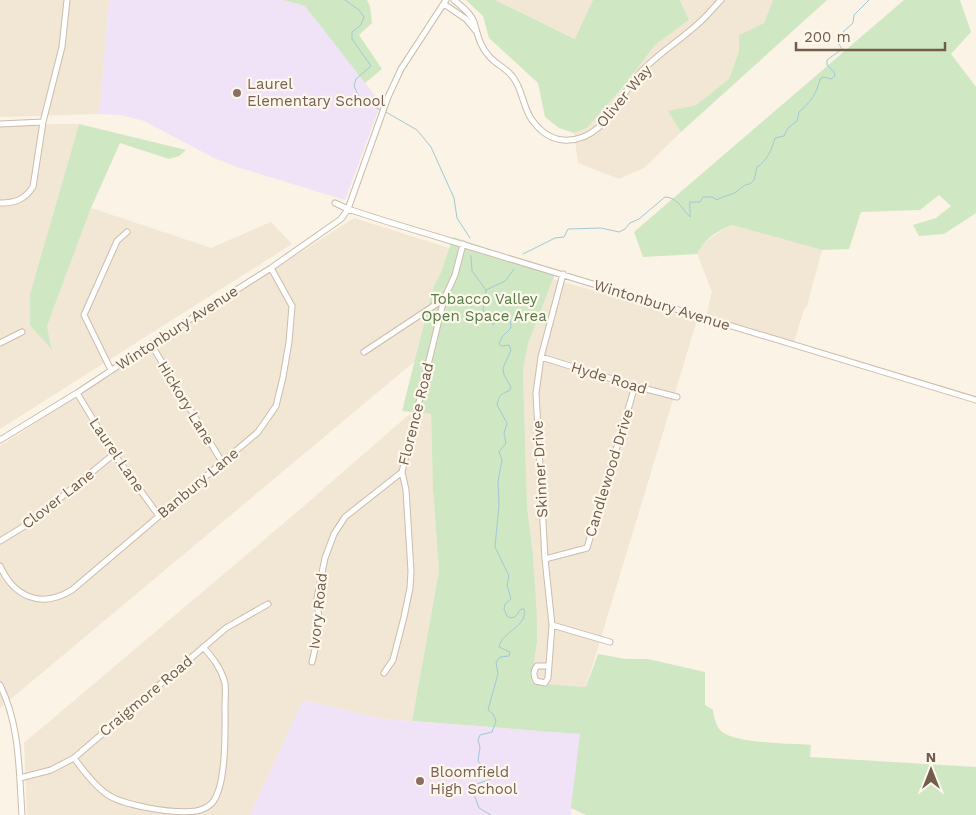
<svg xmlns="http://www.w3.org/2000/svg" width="976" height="815" font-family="'Work Sans',sans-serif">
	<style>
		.residential { fill: #f2e6d4 }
		.education { fill: #f0e2f7 }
		.green { fill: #d0e7c4 }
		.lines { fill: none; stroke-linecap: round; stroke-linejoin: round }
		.stream { stroke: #a1c9d4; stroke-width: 1 }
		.minor-casing { stroke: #ccbcac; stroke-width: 7 }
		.minor { stroke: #fff; stroke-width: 5 }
		.education-dot { fill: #8d6e63; stroke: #fef7eb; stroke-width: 2 }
		.labels { text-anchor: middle; stroke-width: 4.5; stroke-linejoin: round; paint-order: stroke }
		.education-label { font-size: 15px; fill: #785e54; stroke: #fef7eb; text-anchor: start }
		.street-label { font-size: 15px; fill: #725c4c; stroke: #fef7eb }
		.park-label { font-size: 15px; fill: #547c47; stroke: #fef7eb }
	</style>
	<rect width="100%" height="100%" fill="#fbf3e5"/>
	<path class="residential" d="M0,0H109L100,106L97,114L0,117Z
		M495,0H593L576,39Z
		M680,0H773L764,23L739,35V51L729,79L696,105L669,111L681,132L644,168L619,179L578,163L574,133L587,128L627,82L655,45L689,20Z
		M79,124L30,294L52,348L47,326L91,208L211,248L271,222L292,244L0,429V125Z
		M354,218L449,248L441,272L433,288L415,361L0,708V446Z
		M732,225L822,250L807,306L804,309L793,345L706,318L712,292L699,259L698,254L699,249L704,243L726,227Z
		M553,279L697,320L586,687L531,683L537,643L533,554L527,507L523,370L528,344Z
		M412,412L431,414L433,490L439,571L412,721L383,719L303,700L250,815H27L24,743L297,512Z"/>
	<path class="education" d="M109,0H283L305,6L381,103L345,200L237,167L214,158L144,121L121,115L97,114L100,106Z
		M303,700L383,719L581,734L571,815H250Z"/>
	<path class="green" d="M283,0H367L370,6L372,23L359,35L382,69L365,83L305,6Z
		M466,0H495L575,39L593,0H680L689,20L655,45L627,82L587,128L574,133L559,128L545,117L538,83L489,38L483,16Z
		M773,0H827L681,132L668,111L696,105L729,79L739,51V35L764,23Z
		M904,0H960L971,32L951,54L976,87V213L944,234L919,236L913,225L936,218L951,206L939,195L920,210L861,212L849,249L822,250L732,225C720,229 701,241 698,254L643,257L634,232Z
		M79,124L186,150L179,156L169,159L120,143L91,208L47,326L52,350L30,325V294Z
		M453,237L556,271L528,344L523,370L527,507L533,554L537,620V643L531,683L586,687L598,654L626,659H648L705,672V705L713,710C714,717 716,727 722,732C739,744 788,743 811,745L810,757L976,767V815H586L571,808L580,734L412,721L439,571L433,490L431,414L402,411L433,288L441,272Z"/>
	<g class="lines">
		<path class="stream" d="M345,0L359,10L364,17L361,25L352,32V39L371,66L356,79L354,86L359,97L380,110
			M384,111L417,130L431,147L454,198L457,218L470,238
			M523,254L555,238L564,237L568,229L601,228L619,232L625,229L630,223L639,219L665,197C677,197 682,209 690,217C691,212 689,208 690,202H700L703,197H712L717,200C723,196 727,196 732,194C740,191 742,184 750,184L754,180L757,167C767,161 772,149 775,138L784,136L788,128L797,121L799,112C810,103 817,93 820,79L823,77L831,79L835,76L834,72L827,65V60L842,49L836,40L843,37V32L853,23L854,15L869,0
			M471,256L472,271L486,290L483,310L493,325L502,312H506L510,319L511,328L502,337L499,344L501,346L509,345L511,350L503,368L504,375L511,387L509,391C500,394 499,396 497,405L507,423L504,434L506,443L499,452L502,460L498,481L499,505L495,547L509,576L507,585L511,599L505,604L504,609L507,616L511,618L515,617L521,609H524C528,627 501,632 499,647L510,652L509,656L500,657L496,662L498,674L488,710L493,714L496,721L492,732L480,735L478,740L480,747L478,761L482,766L494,771L491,779L474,785L472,789L479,808L491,815
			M486,290L505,281L514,269"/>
		<defs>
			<path id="minor" d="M454,0C461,6 471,13 474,22C478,35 479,45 489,56C497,66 510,69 516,82C523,94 524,109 532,120C540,131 550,139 563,140C604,143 617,98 639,74C657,54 681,40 700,22C708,15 714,7 721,0
				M444,4L466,19L475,30
				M0,124L43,122
				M0,203C15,203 24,200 33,187L43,122L62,47L67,0
				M335,203L348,209L385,221L976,400
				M0,343L22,332
				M151,344L222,462
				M364,352L444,299
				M541,357L635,386L677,397
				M111,370L84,315L117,241L127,232
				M77,393L114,454L159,516
				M0,440L77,393L151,344L271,268L341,219L348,209L388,97L401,69L446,0
				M0,541L31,522L114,454
				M545,559L587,548L635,386
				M0,566C14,597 41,609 72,590L258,432L276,406L283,377L289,342L292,306L271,268
				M552,625L610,642
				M312,662L317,641L319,620L317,598L325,558L334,534L345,517L402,472
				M549,666H537C533,671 533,675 536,681L545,683L548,678L552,625L545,559L536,393L541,357L563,274
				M384,673L393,660L404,617L410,588L411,571L406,490L402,472L444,299L455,275L463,244
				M0,685C20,725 19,771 22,815
				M74,758C83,770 92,783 104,792C120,806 175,814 196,811C202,810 207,808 212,803C227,786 225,728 225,706C225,698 226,690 225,683C221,668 213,658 203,647
				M20,778L51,770L74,758L226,628L268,604"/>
		</defs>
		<use href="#minor" class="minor-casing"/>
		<use href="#minor" class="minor"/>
	</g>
	<g class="education-dot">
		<circle cx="237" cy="93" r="5"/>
		<circle cx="420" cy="781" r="5"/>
	</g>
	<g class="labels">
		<g class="education-label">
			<text x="247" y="89">Laurel<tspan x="247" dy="17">Elementary School</tspan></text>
			<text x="430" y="777">Bloomfield<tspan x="430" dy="17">High School</tspan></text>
		</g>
		<g class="street-label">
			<text transform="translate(624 96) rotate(-50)" y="5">Oliver Way</text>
			<text transform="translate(662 305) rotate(17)" y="5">Wintonbury Avenue</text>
			<text transform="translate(177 328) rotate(-33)" y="5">Wintonbury Avenue</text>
			<text transform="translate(609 378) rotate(17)" y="5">Hyde Road</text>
			<text transform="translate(186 403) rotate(59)" y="5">Hickory Lane</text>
			<text transform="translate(416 414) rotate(-76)" y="5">Florence Road</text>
			<text transform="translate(117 455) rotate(56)" y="5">Laurel Lane</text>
			<text transform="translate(540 469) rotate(-93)" y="5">Skinner Drive</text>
			<text transform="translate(609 473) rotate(-73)" y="5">Candlewood Drive</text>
			<text transform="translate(198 483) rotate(-40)" y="5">Banbury Lane</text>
			<text transform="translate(58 499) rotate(-38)" y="5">Clover Lane</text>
			<text transform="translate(318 611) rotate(-84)" y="5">Ivory Road</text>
			<text transform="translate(146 696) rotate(-40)" y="5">Craigmore Road</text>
		</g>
		<g class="park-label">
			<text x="484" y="304">Tobacco Valley<tspan x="484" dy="17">Open Space Area</tspan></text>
		</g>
	</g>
	<g transform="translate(931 770)" stroke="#fef7eb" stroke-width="4" paint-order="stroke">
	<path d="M0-4L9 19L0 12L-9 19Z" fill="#725c4c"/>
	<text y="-8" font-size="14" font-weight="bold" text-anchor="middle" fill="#725c4c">N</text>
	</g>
	<path d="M796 42v8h149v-8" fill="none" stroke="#725c4c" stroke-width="2.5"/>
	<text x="804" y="42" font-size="15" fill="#725c4c" stroke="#fef7eb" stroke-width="4" paint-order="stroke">200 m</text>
</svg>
